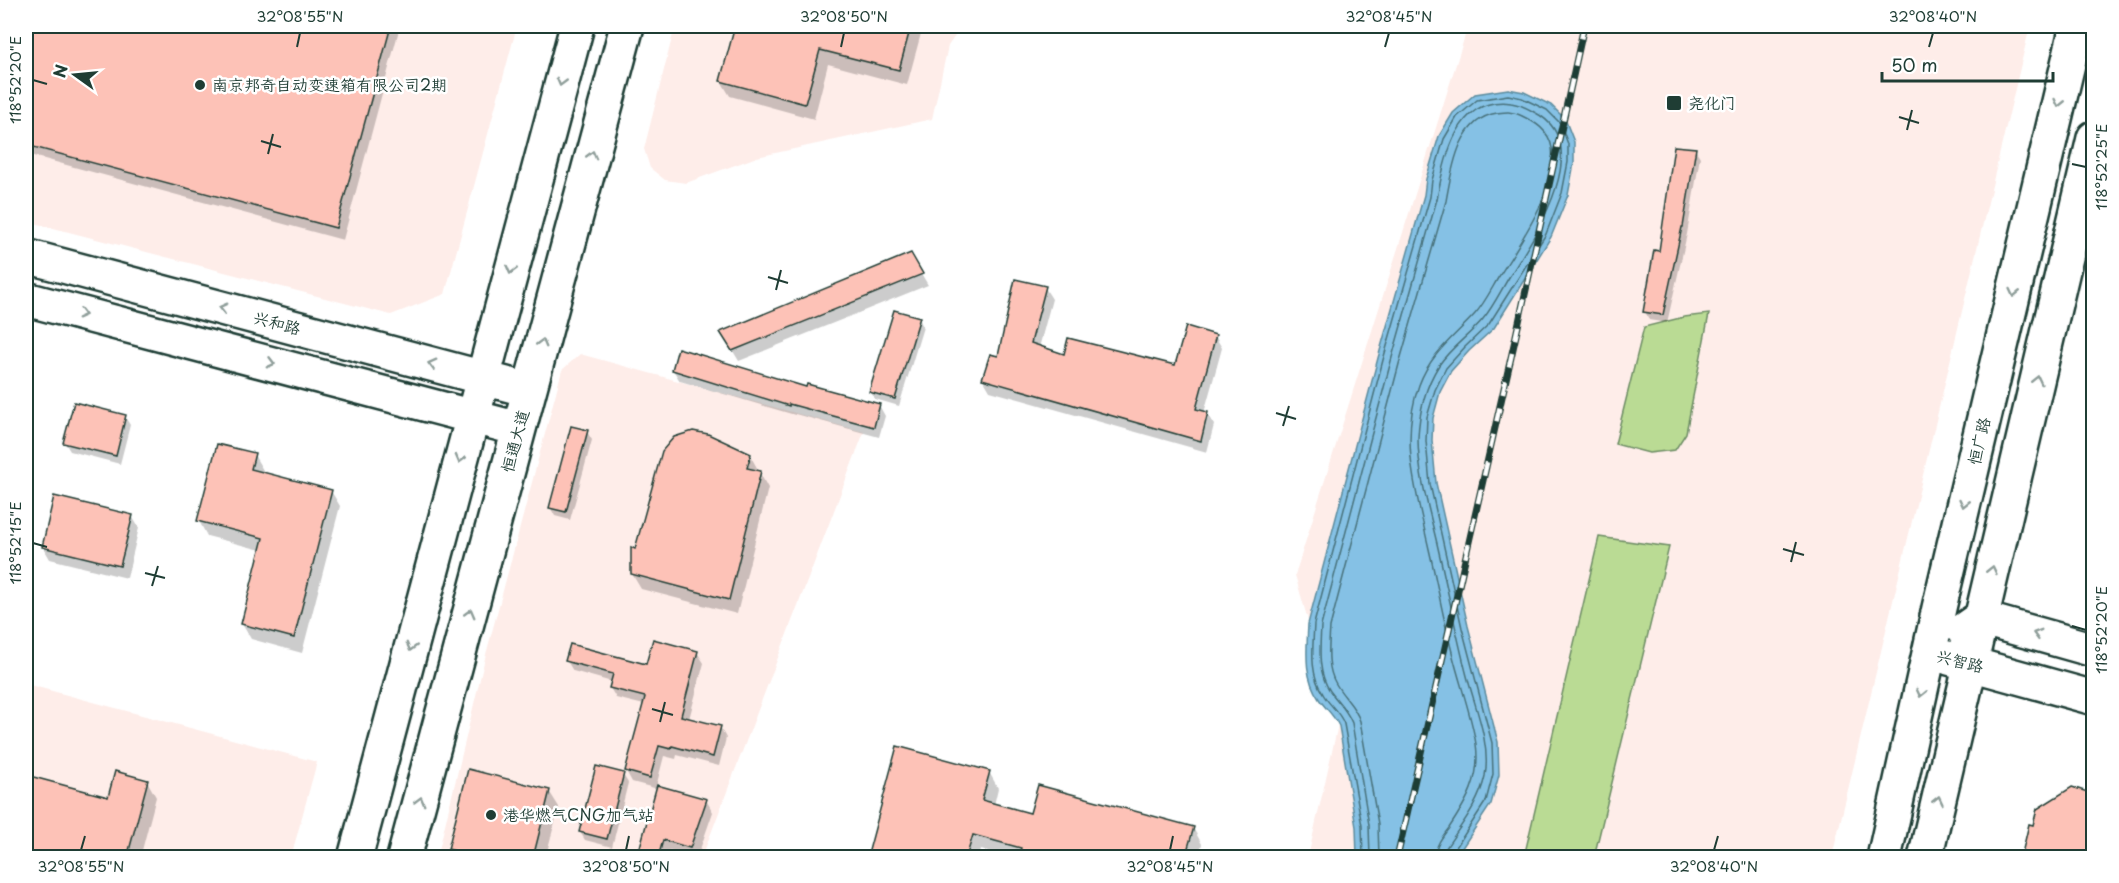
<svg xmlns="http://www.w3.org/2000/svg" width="2119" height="883" font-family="'Playpen Sans','LXGW WenKai TC',sans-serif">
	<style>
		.built { fill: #feede9 }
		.green { fill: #badb94; stroke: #6c8c64; stroke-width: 1.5 }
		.water { fill: #85c1e5; stroke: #5c8c9e; stroke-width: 1.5 }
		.shadow { fill: #0003 }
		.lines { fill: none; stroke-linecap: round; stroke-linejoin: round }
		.shore { stroke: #48727b; stroke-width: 1.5 }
		.building { fill: #fdc2b7; stroke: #1f3d34; stroke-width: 1.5 }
		.secondary-casing { stroke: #1f3d34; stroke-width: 38 }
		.secondary { stroke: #fff; stroke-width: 33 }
		.rail-casing { stroke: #1f3d34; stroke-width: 7 }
		.rail { stroke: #fff; stroke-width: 4.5; stroke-dasharray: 14; stroke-linecap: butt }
		.oneway { stroke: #8f9e9a }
		.ticks { fill: none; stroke: #1f3d34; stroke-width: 2 }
		.poi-dot { fill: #1f3d34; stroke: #fff; stroke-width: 2 }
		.labels { text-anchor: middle; stroke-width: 5; stroke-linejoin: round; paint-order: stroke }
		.poi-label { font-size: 16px; fill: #1f3d34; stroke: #fff; text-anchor: start }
		.street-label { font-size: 16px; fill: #1f3d34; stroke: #fff }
		.neatline { fill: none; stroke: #1f3d34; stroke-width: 2 }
		.ticks-label { font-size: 15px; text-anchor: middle; fill: #1f3d34 }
	</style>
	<rect width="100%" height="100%" fill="#fff"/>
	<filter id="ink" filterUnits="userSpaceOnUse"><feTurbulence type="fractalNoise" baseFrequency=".0167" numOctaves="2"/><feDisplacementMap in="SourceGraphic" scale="12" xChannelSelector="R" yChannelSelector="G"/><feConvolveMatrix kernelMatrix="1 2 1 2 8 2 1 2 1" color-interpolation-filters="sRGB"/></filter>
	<g filter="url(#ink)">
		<path class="built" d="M26,26H517L445,294L391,315L26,221Z
			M675,26H962L948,46L932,119L757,157L686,183L665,180L650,168L644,149Z
			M1468,26H2030L1832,857H1308L1338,725L1295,575Z
			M580,354L864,432L702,857L437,858L485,658L562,370Z
			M26,684L317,762L291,857H26Z"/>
		<path class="green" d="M1709,314L1686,433L1675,450L1649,453L1615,444L1644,327L1684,317Z
			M1599,537L1669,547L1594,857H1524Z"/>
		<path class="water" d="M1508,89L1524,92L1551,105L1565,119L1574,142V163L1568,195L1551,237L1494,328L1469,351L1451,371L1440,392L1433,418L1432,440L1436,483L1468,626L1498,742L1499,775L1491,804L1456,857H1357L1356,827L1339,726C1334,715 1325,708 1319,699C1303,676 1307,649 1308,624L1378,358L1424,195L1426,179L1439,136L1453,113L1475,94Z"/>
		<path class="shadow" d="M26,26H400L343,240L26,154Z
			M735,26H923L907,85L828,64L814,119L730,96L721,81Z
			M1695,149L1700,157L1687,234L1667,323L1649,320L1645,311L1660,252Z
			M910,255L928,285L739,361L722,333Z
			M1045,288L1052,299L1039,348L1065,356L1176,367L1215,336L1222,348L1204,413L1207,414L1214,425L1207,452L990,391L983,379Z
			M919,318L923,327L899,406L875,399L870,391Z
			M673,370L807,388L879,405L885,416L879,437L795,414V415L680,381Z
			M125,417L130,425L120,464L70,451L65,443Z
			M587,432L592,440L570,520L555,516L550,507Z
			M254,455L263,470L262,473L331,491L340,506L302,653L251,639L242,624L261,550L207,536L199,521Z
			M750,455L768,488L737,614L641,589L632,574L637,551Z
			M132,516L139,528L127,578L50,559L43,547Z
			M697,652L704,663L689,719L720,727L726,738L719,766L677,755L676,759L664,756L656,787L706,800L713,812L697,858L669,850L667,858H639L658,789L632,782L626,771L644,705L616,698L610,688L612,682L573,671L567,661L647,666Z
			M989,772L998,788L994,805L1032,815L1193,828L1202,844L1198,858H1009L981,850L979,858H869Z
			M623,775L628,783L612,847L585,840L580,832Z
			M26,776L109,799L147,781L156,797L140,858H26Z
			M549,791L559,807L548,848L554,858H455L450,849Z
			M2094,795V858H2022L2034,827Z"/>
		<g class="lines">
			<path class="shore" d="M1363,858L1362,826L1344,724C1340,712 1329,705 1323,694C1309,673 1313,648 1314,624L1383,360L1430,197L1432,180L1444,139L1457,117L1477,100L1508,95L1522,98L1547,110L1560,123L1568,144V162L1562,193L1546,234L1489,324L1465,347L1446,368L1435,390L1427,417L1426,441L1430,484L1462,628L1492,743L1493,774L1486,801L1453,852L1452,858
				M1370,858L1369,825L1352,723C1347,710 1338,702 1330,691C1317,672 1320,648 1321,626L1391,361L1437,199C1444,159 1457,95 1511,103C1520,104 1527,108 1534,112C1597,143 1535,236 1511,274C1502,288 1494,306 1483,319C1470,335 1451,347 1439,365C1425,387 1419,413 1418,438C1418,476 1430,512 1438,548C1448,591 1456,634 1467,676C1475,707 1491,744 1485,776C1479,804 1461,825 1446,848L1444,858
				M1379,858L1378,824L1360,721C1355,706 1344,698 1336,684C1326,667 1329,646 1330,627L1399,364L1446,201C1452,169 1458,119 1497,113C1506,112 1512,111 1520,115C1535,122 1549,130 1552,148C1558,190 1519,244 1498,278C1491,290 1484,304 1475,314C1453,338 1431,353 1419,385C1399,440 1417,495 1429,549C1437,583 1443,618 1452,652C1459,682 1471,713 1476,744C1481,778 1467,801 1449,828C1442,837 1435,846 1435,858"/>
		</g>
		<path class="building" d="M26,26H391L336,228L26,145Z
			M735,26H911L899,70L820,50L805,104L720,81Z
			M1674,146L1696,148L1683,227H1682L1663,315L1643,312L1654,250L1659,251Z
			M911,253L923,274L732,351L720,332Z
			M1015,279L1046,286L1031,343L1064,354L1068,338L1175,365L1186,326L1216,335L1196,409L1208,412L1201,441L982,379L990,354L998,356Z
			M894,310L920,317L895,399L869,392Z
			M678,348L806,387L807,384L880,404L874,427L789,404V406L672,370Z
			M74,402L126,415L116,456L63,443Z
			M571,426L588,430L566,512L549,508Z
			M693,431L708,434L751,454L747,468L761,471L729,600L631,574V547L635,549L662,451L674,437Z
			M217,444L255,453L251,469L332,490L294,638L241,624L263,538L197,521Z
			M54,496L133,515L120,566L42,547Z
			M653,639L698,651L681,716L721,726L713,757L672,746L671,749L659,746L650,778L625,771L645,697L609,688L613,674L565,661L570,644L646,664Z
			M897,746L990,771L982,800L1030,813L1038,785L1194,827L1185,858H1018L1021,848L973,835L966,858H867Z
			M596,766L624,773L607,839L579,832Z
			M468,769L550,790L533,858H481L448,849Z
			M115,771L148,780L127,858H26V775L108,797Z
			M657,785L707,799L690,848L663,840L658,858H637Z
			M2072,787L2094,794V842L2089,858H2021L2029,824L2033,825L2037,809Z"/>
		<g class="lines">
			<defs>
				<path id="secondary" d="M26,256L529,390
					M26,299L519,429
					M1963,630L1980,618L2094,650
					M1949,658L2094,698
					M355,858L577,26
					M404,858L627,26
					M1884,858L1939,608L2077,26
					M1925,858L2094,138"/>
			</defs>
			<use href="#secondary" class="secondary-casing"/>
			<use href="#secondary" class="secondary"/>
			<defs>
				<path id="rail" d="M1397,858L1515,340L1584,26"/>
			</defs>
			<use href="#rail" class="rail-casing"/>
			<use href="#rail" class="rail"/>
		</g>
		<defs><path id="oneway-chevron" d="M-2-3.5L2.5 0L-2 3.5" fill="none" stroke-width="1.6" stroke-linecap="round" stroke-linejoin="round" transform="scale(1.5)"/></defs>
		<g class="oneway">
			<use href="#oneway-chevron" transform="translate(561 82) rotate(105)"/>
			<use href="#oneway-chevron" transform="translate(2059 103) rotate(103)"/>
			<use href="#oneway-chevron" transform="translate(592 155) rotate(-75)"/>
			<use href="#oneway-chevron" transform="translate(511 270) rotate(105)"/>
			<use href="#oneway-chevron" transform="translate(2014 293) rotate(103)"/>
			<use href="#oneway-chevron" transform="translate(223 308) rotate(-165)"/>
			<use href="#oneway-chevron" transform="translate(82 314) rotate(15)"/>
			<use href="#oneway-chevron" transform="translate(542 343) rotate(-75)"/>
			<use href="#oneway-chevron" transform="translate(271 363) rotate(15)"/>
			<use href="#oneway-chevron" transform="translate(432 364) rotate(-165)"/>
			<use href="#oneway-chevron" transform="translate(2037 380) rotate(-77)"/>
			<use href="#oneway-chevron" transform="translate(460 459) rotate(105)"/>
			<use href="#oneway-chevron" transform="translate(1964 503) rotate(103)"/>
			<use href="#oneway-chevron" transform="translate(1992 570) rotate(-77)"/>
			<use href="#oneway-chevron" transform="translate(470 613) rotate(-75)"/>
			<use href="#oneway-chevron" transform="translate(2037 634) rotate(-164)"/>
			<use href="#oneway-chevron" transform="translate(411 647) rotate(105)"/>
			<use href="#oneway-chevron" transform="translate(1921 693) rotate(103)"/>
			<use href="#oneway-chevron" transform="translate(1938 800) rotate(-77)"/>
			<use href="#oneway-chevron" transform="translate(420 801) rotate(-75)"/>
		</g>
	</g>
	<path class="ticks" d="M297,47L300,33M841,47L844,33M1385,47L1389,33M1929,47L1933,33M33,80L47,84M1899,117L1919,123M1907,130L1912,110M261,141L281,147M268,154L273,134M2072,164L2086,167M768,277L788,283M776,290L781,270M1276,413L1296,419M1283,426L1289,406M33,543L47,547M1783,549L1804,555M1791,562L1796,542M145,573L165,578M152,586L158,566M2072,626L2086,630M652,709L673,715M660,722L665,702M81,850L85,836M626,850L629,836M1170,850L1173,836M1714,850L1718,836"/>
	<g class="poi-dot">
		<circle cx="200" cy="85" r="6"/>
		<rect x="1666" y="95" width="16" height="16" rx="3"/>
		<circle cx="491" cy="815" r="6"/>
	</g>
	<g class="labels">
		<g class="poi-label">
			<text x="212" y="91">南京邦奇自动变速箱有限公司2期</text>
			<text x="1688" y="109">尧化门</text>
			<text x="503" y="821">港华燃气CNG加气站</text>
		</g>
		<g class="street-label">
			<text transform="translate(277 323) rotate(15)" y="6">兴和路</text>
			<text transform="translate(515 441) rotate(-75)" y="6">恒通大道</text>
			<text transform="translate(1979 441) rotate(-77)" y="6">恒广路</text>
			<text transform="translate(1960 661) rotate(14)" y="6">兴智路</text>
		</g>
	</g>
	<rect width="2119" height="883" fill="none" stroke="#fff" stroke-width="66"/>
	<g transform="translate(75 75) rotate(285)" stroke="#ffffff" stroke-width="4.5" paint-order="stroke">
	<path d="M0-4.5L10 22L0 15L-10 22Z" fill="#1f3d34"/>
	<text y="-9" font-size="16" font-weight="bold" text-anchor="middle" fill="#1f3d34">N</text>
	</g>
	<path d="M1882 72v9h171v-9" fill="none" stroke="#1f3d34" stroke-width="3"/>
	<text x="1891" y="72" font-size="18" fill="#1f3d34" stroke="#ffffff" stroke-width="4.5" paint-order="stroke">50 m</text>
	<rect x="33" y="33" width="2053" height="817" class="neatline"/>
	<g class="ticks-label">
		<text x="300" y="22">32°08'55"N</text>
		<text x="844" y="22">32°08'50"N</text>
		<text x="1389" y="22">32°08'45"N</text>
		<text x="1933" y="22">32°08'40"N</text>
		<text transform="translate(16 80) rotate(-90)" y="5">118°52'20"E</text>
		<text transform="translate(2102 167) rotate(-90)" y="5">118°52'25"E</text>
		<text transform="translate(16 543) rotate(-90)" y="5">118°52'15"E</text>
		<text transform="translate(2102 630) rotate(-90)" y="5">118°52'20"E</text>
		<text x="81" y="872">32°08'55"N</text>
		<text x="626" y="872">32°08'50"N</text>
		<text x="1170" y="872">32°08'45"N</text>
		<text x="1714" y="872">32°08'40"N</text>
	</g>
</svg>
